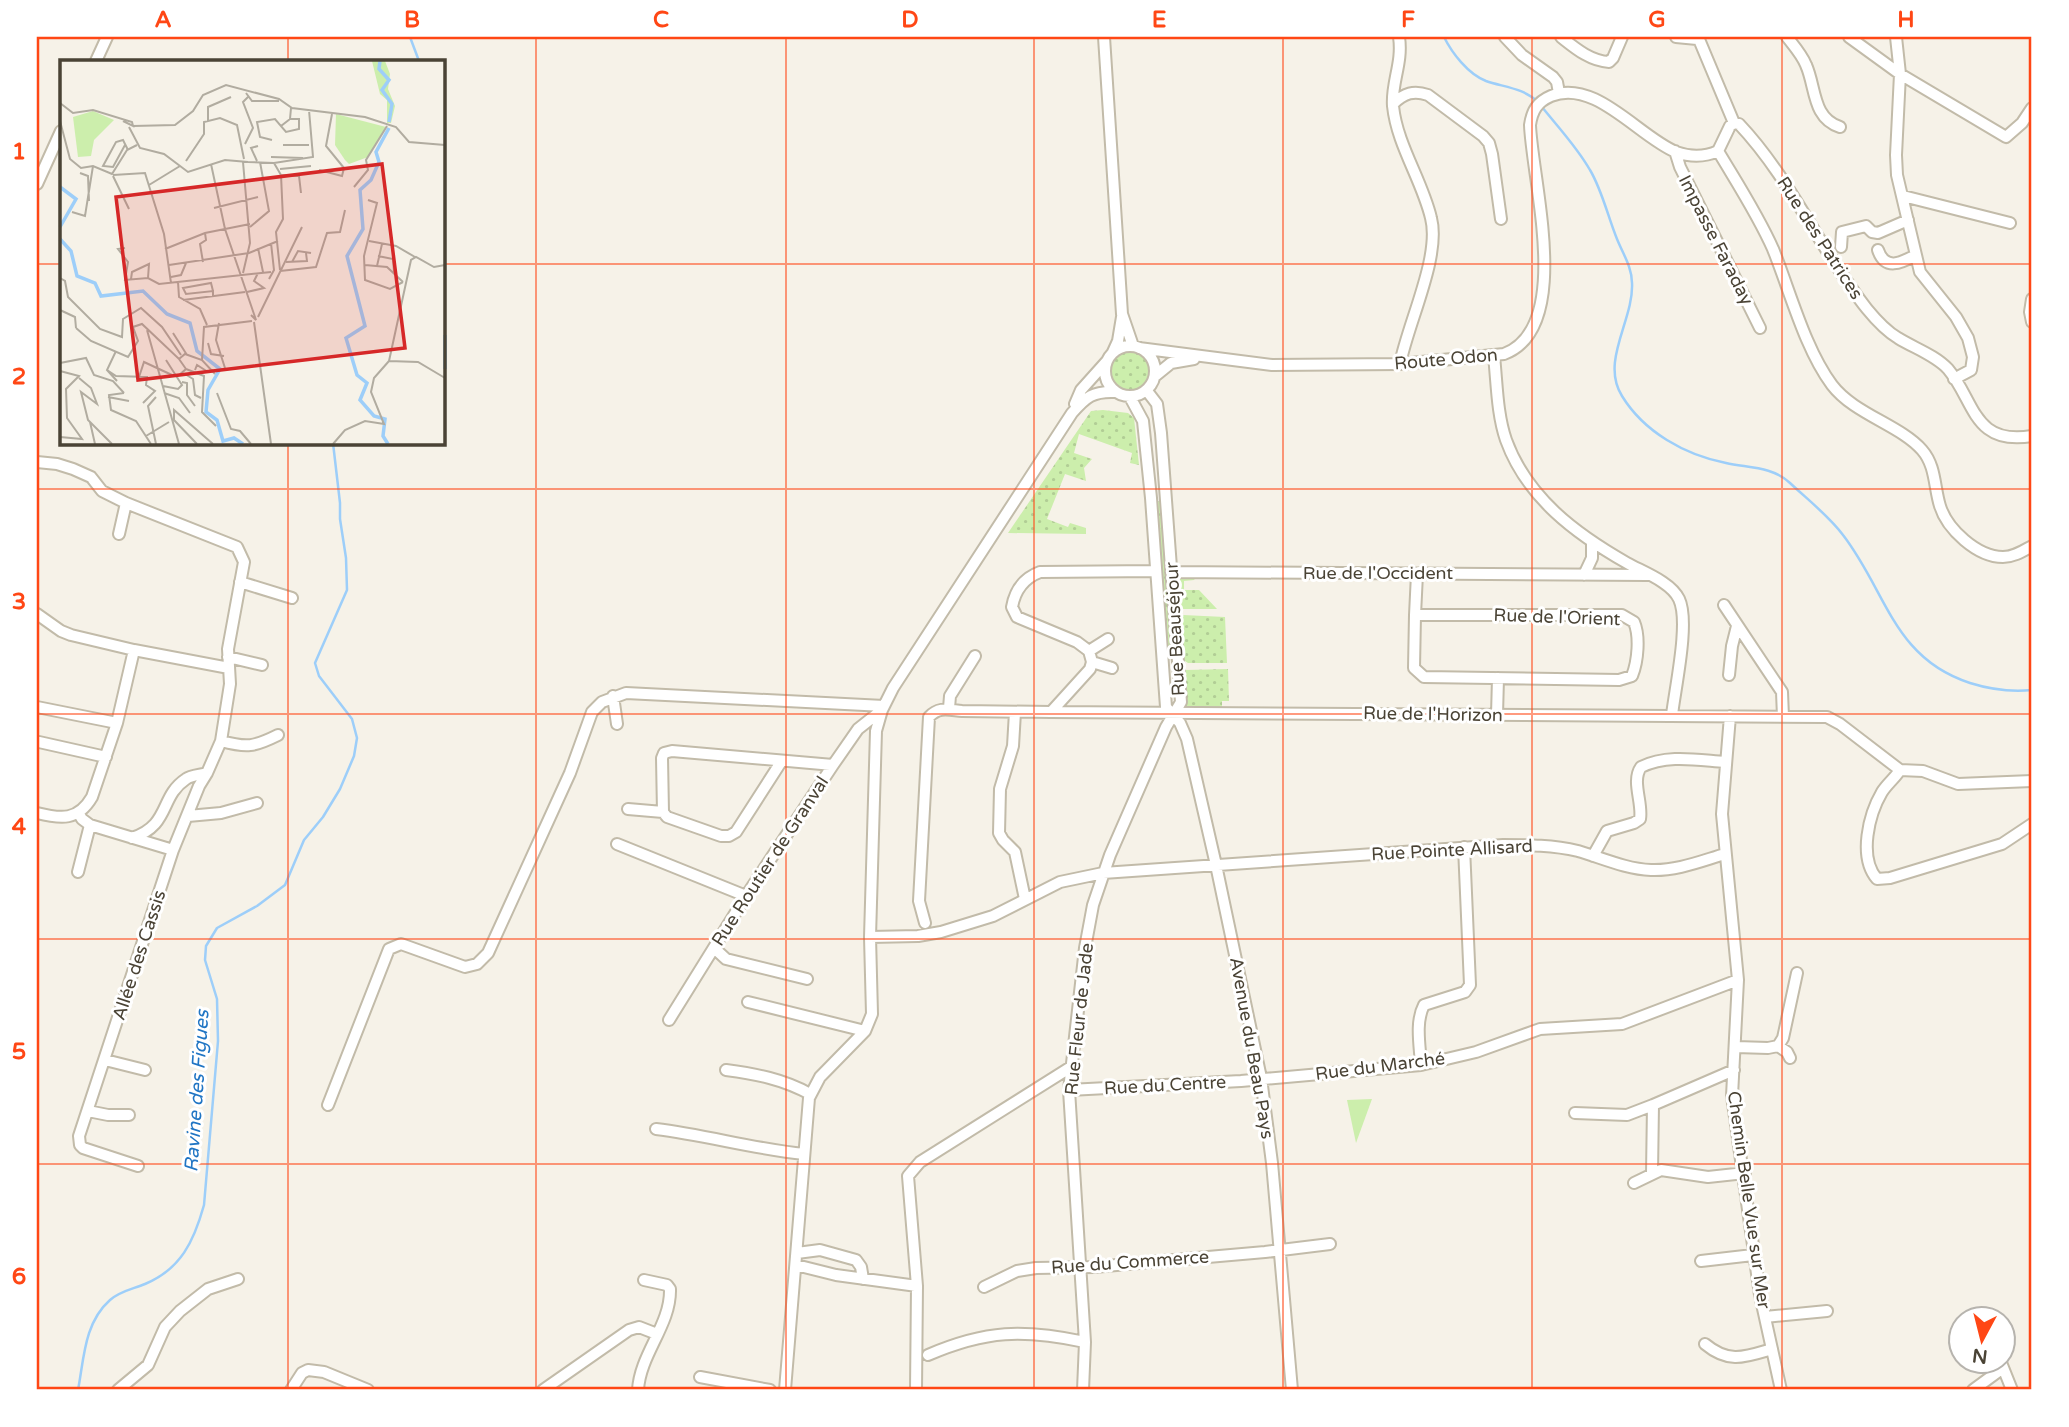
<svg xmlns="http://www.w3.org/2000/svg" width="2069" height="1427" font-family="'Varela Round',sans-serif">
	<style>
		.grass { fill: url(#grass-dots) }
		.park { fill: #cceeac }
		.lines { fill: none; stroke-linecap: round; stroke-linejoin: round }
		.stream { stroke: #9dcef9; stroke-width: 2.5 }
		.minor-casing { stroke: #c2bba9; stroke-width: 14 }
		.minor { stroke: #fff; stroke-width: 10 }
		.grid { fill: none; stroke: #ff4715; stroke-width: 2; stroke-opacity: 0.55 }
		.labels { text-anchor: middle; stroke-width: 6; stroke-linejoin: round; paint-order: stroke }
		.street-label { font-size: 18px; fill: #4a4335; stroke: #fff }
		.water-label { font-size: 19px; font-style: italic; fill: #2075c4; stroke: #fff }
		.inset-river { fill: none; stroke: #9dcef9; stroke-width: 3.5 }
		.inset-road { fill: none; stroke: #b1aca0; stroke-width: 2 }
		.view { fill: #d62828; fill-opacity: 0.15; stroke: #d62828; stroke-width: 3.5 }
		.inset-edge { fill: none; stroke: #4a4335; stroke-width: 3.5 }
		.neatline { fill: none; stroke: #ff4715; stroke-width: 2.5 }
		.grid-label { font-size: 23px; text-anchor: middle; font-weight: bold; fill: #ff4715 }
	</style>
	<defs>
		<pattern id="grass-dots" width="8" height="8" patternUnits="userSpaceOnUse" patternTransform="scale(1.75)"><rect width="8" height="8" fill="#cceeac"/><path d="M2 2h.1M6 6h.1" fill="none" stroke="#b1cd95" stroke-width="1.8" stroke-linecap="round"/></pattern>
	</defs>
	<rect width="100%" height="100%" fill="#f6f2e8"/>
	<path class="grass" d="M1110 371a20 20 0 1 1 40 0a20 20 0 1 1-40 0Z
		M1103,410L1128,413L1134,418L1139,465L1130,463L1132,453L1079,434L1074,453L1092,459L1084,468L1086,481L1065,474L1047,519L1068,527L1070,523L1086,528V534L1008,533L1091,411Z
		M1159,501L1163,503L1173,653L1170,656H1167L1155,504Z
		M1181,576H1197L1194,580L1184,581V590H1199L1217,609H1180L1177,581Z
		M1183,615L1225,617L1227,663H1188L1182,659L1181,618Z
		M1228,669L1229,701H1222V708L1186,707L1185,670Z"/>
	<path class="park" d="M1372,1099L1356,1143L1347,1100Z"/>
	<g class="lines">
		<path class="stream" d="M410,37L419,61
			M1444,37C1452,53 1468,74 1486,81C1503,87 1524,88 1538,102
			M1542,107C1558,127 1577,147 1590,170C1602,190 1608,217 1617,239C1623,254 1632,267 1632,283C1634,320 1600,361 1622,396C1644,432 1685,455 1726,463C1748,468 1772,466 1790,483C1807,499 1829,516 1843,535C1887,592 1893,658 1970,683C1989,689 2012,692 2032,690
			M78,1390C84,1359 84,1323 110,1300C120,1291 133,1289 145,1284C181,1269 194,1241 204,1205L218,1041L217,999L205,960L206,946L217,928L257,906L285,885L304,840L323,817L340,789L354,756L357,738L352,719L319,676L315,663L347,590L346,558L340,519V503L333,443"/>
		<defs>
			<path id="minor" d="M1104,37L1122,314L1133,346
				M1399,37C1403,63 1391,83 1393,106C1397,145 1422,180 1431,218C1441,256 1408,323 1400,364
				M1505,37L1522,55L1553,77L1557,82L1559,93
				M1561,37C1575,48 1590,61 1609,62L1613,58L1622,37
				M1676,37L1697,39
				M1698,37L1734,123
				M1787,37C1794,46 1802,55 1806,65C1816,87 1812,118 1840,127
				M1849,37L1900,74L2006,137L2022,123L2032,108
				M1896,37L1900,74L1896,155L1897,175L1920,272L1956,317L1968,338L1973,357L1971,370L1954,379
				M96,61L107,37
				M1393,104C1404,93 1414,90 1428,95L1483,136L1489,143L1492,154L1501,219
				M1675,151L1680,167L1760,328
				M1718,151C1737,183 1758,215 1773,249C1790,291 1805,349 1832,385C1854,414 1900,425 1922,450C1936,466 1934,487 1940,506C1947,529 1977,557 2003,557C2014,557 2023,551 2032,546
				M1718,151L1730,126L1734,123L1739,124C1791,179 1820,250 1867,309C1876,320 1886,331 1898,338C1914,348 1935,355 1948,369C1975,401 1973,446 2032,436
				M37,184L61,131
				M1903,196L2010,223
				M1841,247L1842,232L1866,226L1872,232L1878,233L1908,220
				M1878,250C1885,271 1901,263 1916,255
				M2032,299L2030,312L2032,322
				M1105 371a25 25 0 1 1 50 0a25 25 0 1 1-50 0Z
				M1139,348L1272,365L1400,364L1504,354C1574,328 1532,181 1530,125C1532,111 1537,102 1551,96C1595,78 1639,137 1676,152C1690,157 1705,157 1718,151
				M1113,352L1118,341L1122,317
				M1494,356C1497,384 1497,414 1506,440C1527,498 1576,534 1627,563C1643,572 1671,582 1679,599C1690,622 1675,688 1672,715
				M1155,376L1171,363L1194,359
				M1130,397L1143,421L1151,498L1166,707L1180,723L1187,739L1216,865L1261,1078L1272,1163L1292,1390
				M1075,404L1081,390L1107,361
				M37,462L57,464L73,469L91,477L102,491L126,503L237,547L244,562L228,649L230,684L221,741L207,773L199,786L173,850L79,1136L80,1145L83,1148L138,1166
				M119,534L126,503
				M1171,572L1648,575
				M1584,575L1592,558V543
				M240,582L292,598
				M1724,605L1782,692L1783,717
				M37,614L61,631L71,635L134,650L229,668
				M1415,615L1414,668L1424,677L1619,680L1632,676C1638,661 1640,636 1634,622L1622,615H1415L1417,574
				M1089,651L1108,639
				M228,657L262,665
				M1092,662L1112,668
				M1729,675L1732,646L1737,626
				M613,696L617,724
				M37,707L117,723
				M949,708L950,696L975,656
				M1015,712L1013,746L1000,789L999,833L1003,840L1015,852L1025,899
				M1051,712L1090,669L1092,662L1089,651L1077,642L1017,617L1012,607C1015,590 1024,578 1040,572L1156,571
				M1497,715L1498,678
				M1730,716L1722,814L1738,980L1732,1096L1760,1295L1781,1390
				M221,741C247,748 254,747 278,735
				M39,742L106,757
				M1900,770C1895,778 1887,784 1882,792C1869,814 1858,857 1877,879L1890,878L2002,844L2032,824
				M628,809L663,812L667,817L721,836H729L736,832L781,762
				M663,812L662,758L664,753L672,751L833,765
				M37,813C61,819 78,821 92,797L117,723L134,650
				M79,814L82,819L90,825L173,850
				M188,816L221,813L257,803
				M132,838C171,825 159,797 186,779C191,775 200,775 207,773
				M617,844L746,896
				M1593,856L1607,831L1634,823L1640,819C1643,803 1631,781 1641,767C1667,754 1697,760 1725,762
				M78,872L90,825
				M925,923L919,901L929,717C939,706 949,710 962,711L1051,712L1827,717L1840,724L1900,770L1923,771L1958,784L2032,781
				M870,937L918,936L941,932L993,916L1060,882L1103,873L1503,845C1529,845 1553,845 1578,851C1602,858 1626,869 1651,870C1677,871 1701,861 1725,854
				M714,948L726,959L807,979
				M748,1002L865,1031
				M669,1020L746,896L833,765L858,729L882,710
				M1778,1046L1787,1052L1790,1058
				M1736,1047L1768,1048L1778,1046L1783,1038L1797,973
				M105,1060L145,1070
				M1421,1065C1420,1046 1415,1022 1424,1005L1465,992L1470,985L1464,847
				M726,1070C756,1074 783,1079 810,1094
				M1069,1090L1241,1081L1421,1065L1476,1052L1540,1029L1622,1024L1738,980
				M328,1105L389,949L401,944L465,967L477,964L488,953L570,773L592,712L602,702L626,693L884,706
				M88,1111L108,1115H129
				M1575,1113L1627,1115L1653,1105
				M656,1129C706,1135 754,1149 804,1154
				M1652,1173L1653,1105L1734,1070
				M1634,1183L1661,1170L1708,1177L1745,1173
				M797,1253L820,1250L856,1260L861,1267L863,1279
				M1701,1261L1753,1255
				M796,1265L836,1275L917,1286
				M984,1287L1017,1271L1036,1268L1094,1267L1265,1252L1330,1244
				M1765,1317L1827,1311
				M1981,1318H1982
				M1705,1344C1729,1364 1745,1357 1772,1349
				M928,1355C986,1330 1023,1329 1085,1342
				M2000,1360L2012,1390
				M700,1377L770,1390
				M118,1390L148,1365L165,1327L180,1311L208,1289L238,1279
				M291,1390L302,1373L308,1370L324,1372L368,1390
				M543,1390L629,1330L639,1327L657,1334
				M638,1390C640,1354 671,1325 670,1289L667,1285L644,1280
				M785,1390L809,1098L820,1077L865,1031L872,1014L870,937L876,731L882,710L893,688L1072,413C1086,397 1093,391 1115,392
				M916,1390L917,1286L908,1176L920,1162L1071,1067
				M1083,1390L1085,1342L1069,1090L1085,948L1093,905L1110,855L1166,727L1181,702L1161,433L1157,404L1147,391
				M1973,1390L2003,1368"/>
		</defs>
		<use href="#minor" class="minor-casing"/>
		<use href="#minor" class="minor"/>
	</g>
	<path class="grid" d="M288,37V61M536,37V1390M786,37V1390M1034,37V1390M1283,37V1390M1532,37V1390M1782,37V1390M37,264H61M443,264H2032M288,443V1390M37,489H2032M37,714H2032M37,939H2032M37,1164H2032"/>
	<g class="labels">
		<g class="street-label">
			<text transform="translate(1820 238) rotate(57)" y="6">Rue des Patrices</text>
			<text transform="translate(1716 240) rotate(63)" y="6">Impasse Faraday</text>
			<text transform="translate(1446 359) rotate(-5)" y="6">Route Odon</text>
			<text x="1378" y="579">Rue de l'Occident</text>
			<text transform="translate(1557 617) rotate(2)" y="6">Rue de l'Orient</text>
			<text transform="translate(1175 629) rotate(-93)" y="6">Rue Beauséjour</text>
			<text transform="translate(1433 714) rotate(1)" y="6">Rue de l'Horizon</text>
			<text transform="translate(1452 850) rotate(-3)" y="6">Rue Pointe Allisard</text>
			<text transform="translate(770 861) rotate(-57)" y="6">Rue Routier de Granval</text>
			<text transform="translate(139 955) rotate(-72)" y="6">Allée des Cassis</text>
			<text transform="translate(1079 1019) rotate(-84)" y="6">Rue Fleur de Jade</text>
			<text transform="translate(1252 1048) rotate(80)" y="6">Avenue du Beau Pays</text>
			<text transform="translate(1380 1066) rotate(-7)" y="6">Rue du Marché</text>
			<text transform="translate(1165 1085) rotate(-3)" y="6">Rue du Centre</text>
			<text transform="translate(1749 1200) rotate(82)" y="6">Chemin Belle Vue sur Mer</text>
			<text transform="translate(1130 1262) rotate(-4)" y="6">Rue du Commerce</text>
		</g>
		<g class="water-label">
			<text transform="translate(196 1091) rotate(-86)" y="7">Ravine des Figues</text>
		</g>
	</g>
	<g transform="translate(60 60)">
		<rect width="385" height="385" fill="#f6f2e8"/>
		<path d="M33,51L54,60L34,80L31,96L18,97L13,57Z" fill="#cceeac"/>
		<path d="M312,1H325L330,14L328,29L335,46L331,63H327V40L320,34Z" fill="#cceeac"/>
		<path d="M276,54L326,67L308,97L289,104L285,100L275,85Z" fill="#cceeac"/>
		<path class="inset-river" d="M320,1L319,9L329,20L322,30L332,44L329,62M0,127L16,139L0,167M0,179L11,191L17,216L35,223L41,236L83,231L107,254L130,263L137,291L160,309L148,330L146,352L157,360L163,381L174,378L183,384M385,275V309M328,384L323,376L325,359L314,356L300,340L307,323L297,315L286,278L305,266L287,196L303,169L300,130L311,120L319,102L316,92L329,68"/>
		<path class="inset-road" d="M186,33L192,41H219M0,43L13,53L33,50L72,62L73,66L63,61M272,54L266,86L284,108M0,61L10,99L21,108L33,106L52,114L67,90L77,85M148,61V47L171,37M73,66L115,65L133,51L143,35L166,25L219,39L232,48L305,57L336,67L349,82L385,85M221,66L230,59L231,48M69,67L80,88L104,94L128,112L165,100L188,102M212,80L200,77L197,62L215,59L226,72L239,69V59H230M185,84L193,68L183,42L188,37M65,85L53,107L43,106L56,82L63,80L68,90M223,85H249M211,97L243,98M126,101L144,74V62L160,58L177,65L184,99M197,101L191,88L198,86M188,102L214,103L253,97L249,50M214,103L221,115L223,159L216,172L220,210M151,104L165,169L196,260L191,255M220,109L251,106M259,110L282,116L284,108M20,113L28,116L29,141M53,115L85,113L104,174L111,223M221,115L239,116L241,133M53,116L69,149M89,125L120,106M294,127L308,110L306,100L327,66M308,140L317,143L304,196L305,220L330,229L343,222M154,148L198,137M12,152L25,156L33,106M190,167L209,151L200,102M309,181L336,186L355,197M65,188L58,189L68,202L65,220L88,218L99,224L211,212M198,188L203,212M105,189L145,173L190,164M318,196L333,199L334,212M143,202L140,184L146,180L145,173M226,202L247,201L246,193M232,202L238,191L251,193M109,205L189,193L218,181M305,205L327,207L343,222M317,206L322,184M220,211L256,207L267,173L280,172L285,150M183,213L190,183L183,102M111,217L121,215L126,203M0,218L5,221L8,237L40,269L62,277L63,259L81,248L102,267L121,295M71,219L72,212L89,204L88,218M209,219L214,210L211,183M118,222L119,237L140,249L147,265M153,231L151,223L123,228L126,234L153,231V236M187,232L204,228L194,221L198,213M123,240L185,232M0,250L15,257L16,268M198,257L242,167M194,262L211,384M159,263L156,280L165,308M16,268L31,281L68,297L78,281L73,267L82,264L119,299L125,294L142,300L155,314M87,270L119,384M113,273L127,295M148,283L151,294L164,296M56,291L47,310L57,321M142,300L144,267L192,261M329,301L351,200L356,197L374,207L385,205M329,301L358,302L385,318M0,303L26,298L34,315L53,321L64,333M126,309L144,316L142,352L156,366M47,310L56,316L87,317L86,325L95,331L83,343M135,310L137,305L148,312L153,310M0,311L19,316L6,329L7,358L22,379L0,377M125,314L133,319L135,335L141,338M118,316L126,309L119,299M79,317L84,302L112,315M19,318L31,328L37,344L21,332L28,360L52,384M122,322L127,323V335L135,346M103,326L118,329L122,325L106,300M64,333L49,335L51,350L76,361L91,384M104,333L119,338L130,353M157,333L171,369L180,371L191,384M48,337L69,341M96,337L88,346L96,384M30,362L35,384M86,376L109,362M137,384L114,360V350L153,384M273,384L285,370L305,361L324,364L311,332L314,318L329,301"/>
		<path class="view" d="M322,104L345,288L78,320L56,137Z"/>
		<rect width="385" height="385" class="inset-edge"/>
	</g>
	<rect width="2069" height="1427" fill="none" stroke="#ffffff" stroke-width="77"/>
	<g transform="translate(1982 1340) rotate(187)"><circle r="33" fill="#ffffff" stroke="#b7b4ae" stroke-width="2"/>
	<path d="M0-5L12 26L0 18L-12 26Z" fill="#ff4715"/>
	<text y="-10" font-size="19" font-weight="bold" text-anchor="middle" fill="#4a4335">N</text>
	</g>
	<rect x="38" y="38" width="1992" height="1350" class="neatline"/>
	<g class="grid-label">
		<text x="163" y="27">A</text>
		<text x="412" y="27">B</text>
		<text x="661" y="27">C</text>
		<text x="910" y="27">D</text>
		<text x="1159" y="27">E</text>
		<text x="1408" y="27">F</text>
		<text x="1657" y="27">G</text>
		<text x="1906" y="27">H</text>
		<text x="19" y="159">1</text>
		<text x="19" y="384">2</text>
		<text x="19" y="609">3</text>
		<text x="19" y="834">4</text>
		<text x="19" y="1059">5</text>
		<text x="19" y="1284">6</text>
	</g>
</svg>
